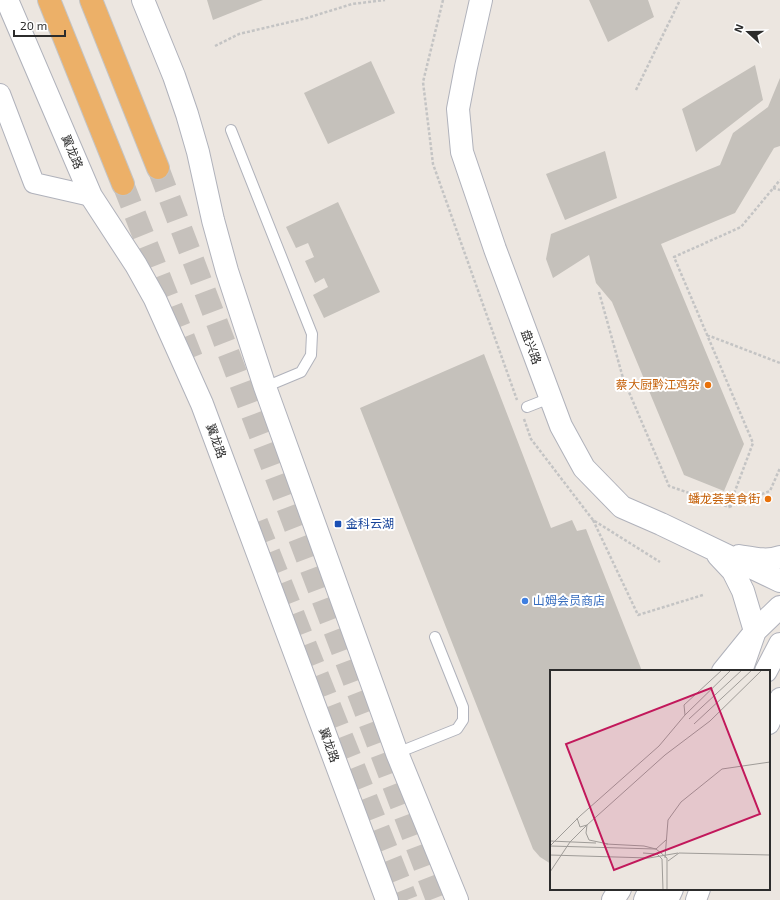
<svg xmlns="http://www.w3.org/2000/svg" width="780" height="900" font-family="'Exo 2','Noto Sans SC',sans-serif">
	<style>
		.building { fill: #c5c1bb }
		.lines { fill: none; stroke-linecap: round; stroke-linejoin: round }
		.trunk-tunnel { stroke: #c6c1bc; stroke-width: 22; stroke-dasharray: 22 11; stroke-linecap: butt }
		.service-casing { stroke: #b0b2bb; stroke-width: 12 }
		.minor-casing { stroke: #b0b2bb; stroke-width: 22 }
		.tertiary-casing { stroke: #b0b2bb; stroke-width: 24 }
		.secondary-casing { stroke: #b0b2bb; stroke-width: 24 }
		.trunk-casing { stroke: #c4c4c4; stroke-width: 24 }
		.path { stroke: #c4c4c4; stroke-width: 2.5; stroke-dasharray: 3 2; stroke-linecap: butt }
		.service { stroke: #fff; stroke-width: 10 }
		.minor { stroke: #fff; stroke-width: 20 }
		.tertiary { stroke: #fff; stroke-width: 22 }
		.secondary { stroke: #fff; stroke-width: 22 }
		.trunk { stroke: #ecb068; stroke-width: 22 }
		.food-dot { fill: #e8710a; stroke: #fff; stroke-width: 1.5 }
		.transit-dot { fill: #1a4fb4; stroke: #fff; stroke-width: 1.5 }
		.shop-dot { fill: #3f7fe0; stroke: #fff; stroke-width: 1.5 }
		.labels { text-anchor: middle; stroke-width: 4; stroke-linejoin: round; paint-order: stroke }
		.street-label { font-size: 12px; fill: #2c2c2c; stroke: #fff }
		.food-label { font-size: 12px; fill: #c56008; stroke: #fff; text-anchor: end }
		.transit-label { font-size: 12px; fill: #164399; stroke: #fff; text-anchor: start }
		.shop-label { font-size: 12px; fill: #366cbe; stroke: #fff; text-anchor: start }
		.inset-road { fill: none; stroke: #9f9c98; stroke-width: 1 }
		.view { fill: #c2185b; fill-opacity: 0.15; stroke: #c2185b; stroke-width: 2 }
		.inset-edge { fill: none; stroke: #2c2c2c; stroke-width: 2 }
	</style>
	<rect width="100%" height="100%" fill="#ece6e0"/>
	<path class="building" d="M207,0H263L213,20Z
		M589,0H648L654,17L608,42Z
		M371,61L395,113L328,144L304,93Z
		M755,65L763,100L696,152L682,109Z
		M780,78V146L774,148L735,213L661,244L744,444L724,491L684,475L612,302L596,283L589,255L553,278L546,259L551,234L720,165L733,133L768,107Z
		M605,151L617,198L565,220L546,174Z
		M338,202L380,292L324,318L313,295L328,287L324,278L315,283L305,261L314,257L308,243L296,248L286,227Z
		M484,354L551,528L572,520L577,531L586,529L642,671H551V864L540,857L533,849L360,408Z"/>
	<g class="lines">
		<path class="trunk-tunnel" d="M158,168L437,900
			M123,184L192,358
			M257,522L407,900"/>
		<defs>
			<path id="service" d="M231,130L312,334L311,355L301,372L265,387
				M527,407L550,398
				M397,753L457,729L463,720V707L435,637"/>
			<path id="minor" d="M0,94L34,183L91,196
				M722,671L752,634
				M769,724L780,698
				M696,900L700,889"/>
			<path id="tertiary" d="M481,0L466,67L458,109L462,152L495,249L561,426L584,468L622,507L661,524L780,581
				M718,555L733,571L743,591L755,631
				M739,556C752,558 767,562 780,557"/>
			<path id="secondary" d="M7,0L91,196L136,265L155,299L202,404L387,900
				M143,0L174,76L187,114L198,152L213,220L227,271L265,387L397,753L457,900
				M741,671L755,631L780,607
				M766,671L780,644
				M613,900L620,889
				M645,900L650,889
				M667,900L672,889"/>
			<path id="trunk" d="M49,0L123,184
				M91,0L158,168"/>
		</defs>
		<use href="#service" class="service-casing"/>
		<use href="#minor" class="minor-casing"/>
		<use href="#tertiary" class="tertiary-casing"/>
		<use href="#secondary" class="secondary-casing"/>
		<use href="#trunk" class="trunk-casing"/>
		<path class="path" d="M443,0L423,82L433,164L517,400
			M215,46L239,34L307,18L352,4L385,0
			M636,90L680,0
			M773,188L780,190
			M599,292L623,378L669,486L729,507L753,443L674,257L741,227L780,180
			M707,335L780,363
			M524,419L531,439L593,520L660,562
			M729,507L770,491L780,468
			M593,520L638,615L703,595"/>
		<use href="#service" class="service"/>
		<use href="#minor" class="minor"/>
		<use href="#tertiary" class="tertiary"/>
		<use href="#secondary" class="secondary"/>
		<use href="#trunk" class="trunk"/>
	</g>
	<g class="food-dot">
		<circle cx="708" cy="385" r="4"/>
		<circle cx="768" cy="499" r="4"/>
	</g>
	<rect class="transit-dot" x="334" y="520" width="8" height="8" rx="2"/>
	<circle class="shop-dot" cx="525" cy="601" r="4"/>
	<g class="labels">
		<g class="street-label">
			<text transform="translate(72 152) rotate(67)" y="4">翼龙路</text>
			<text transform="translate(531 347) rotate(70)" y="4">盘兴路</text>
			<text transform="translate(216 441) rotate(70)" y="4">翼龙路</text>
			<text transform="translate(329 745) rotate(70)" y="4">翼龙路</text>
		</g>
		<g class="food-label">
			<text x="700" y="389">蔡大厨黔江鸡杂</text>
			<text x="760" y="503">蟠龙荟美食街</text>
		</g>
		<g class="transit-label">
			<text x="346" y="528">金科云湖</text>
		</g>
		<g class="shop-label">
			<text x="533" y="605">山姆会员商店</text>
		</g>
	</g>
	<g transform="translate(550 670)">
		<rect width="220" height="220" fill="#ece6e0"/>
		<path class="inset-road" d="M135,45L134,35L172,0M139,49L192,0M144,54L202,0M27,148L30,157L37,155L36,163L39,170L58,174M0,171L46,173M56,174L94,176L106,179L116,170M0,176L30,146L109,76L135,45L181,0M0,176L106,179L117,188V220M93,183L107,184L112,189L113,220M0,185L99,188L128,183M115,188L118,150L131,132L172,99L220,92M118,191L129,183L220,185M0,202L20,172L37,155L115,85L160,51L212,0"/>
		<path class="view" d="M161,18L210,144L64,200L16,74Z"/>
		<rect width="220" height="220" class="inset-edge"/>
	</g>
	<g transform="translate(748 32) rotate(291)" stroke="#ffffff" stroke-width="3" paint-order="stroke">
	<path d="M0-3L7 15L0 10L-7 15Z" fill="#2c2c2c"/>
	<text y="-6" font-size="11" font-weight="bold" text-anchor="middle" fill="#2c2c2c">N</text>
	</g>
	<path d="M14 30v6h51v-6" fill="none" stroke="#2c2c2c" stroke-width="2"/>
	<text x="20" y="30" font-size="12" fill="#2c2c2c" stroke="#ffffff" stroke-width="3" paint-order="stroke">20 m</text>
</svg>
